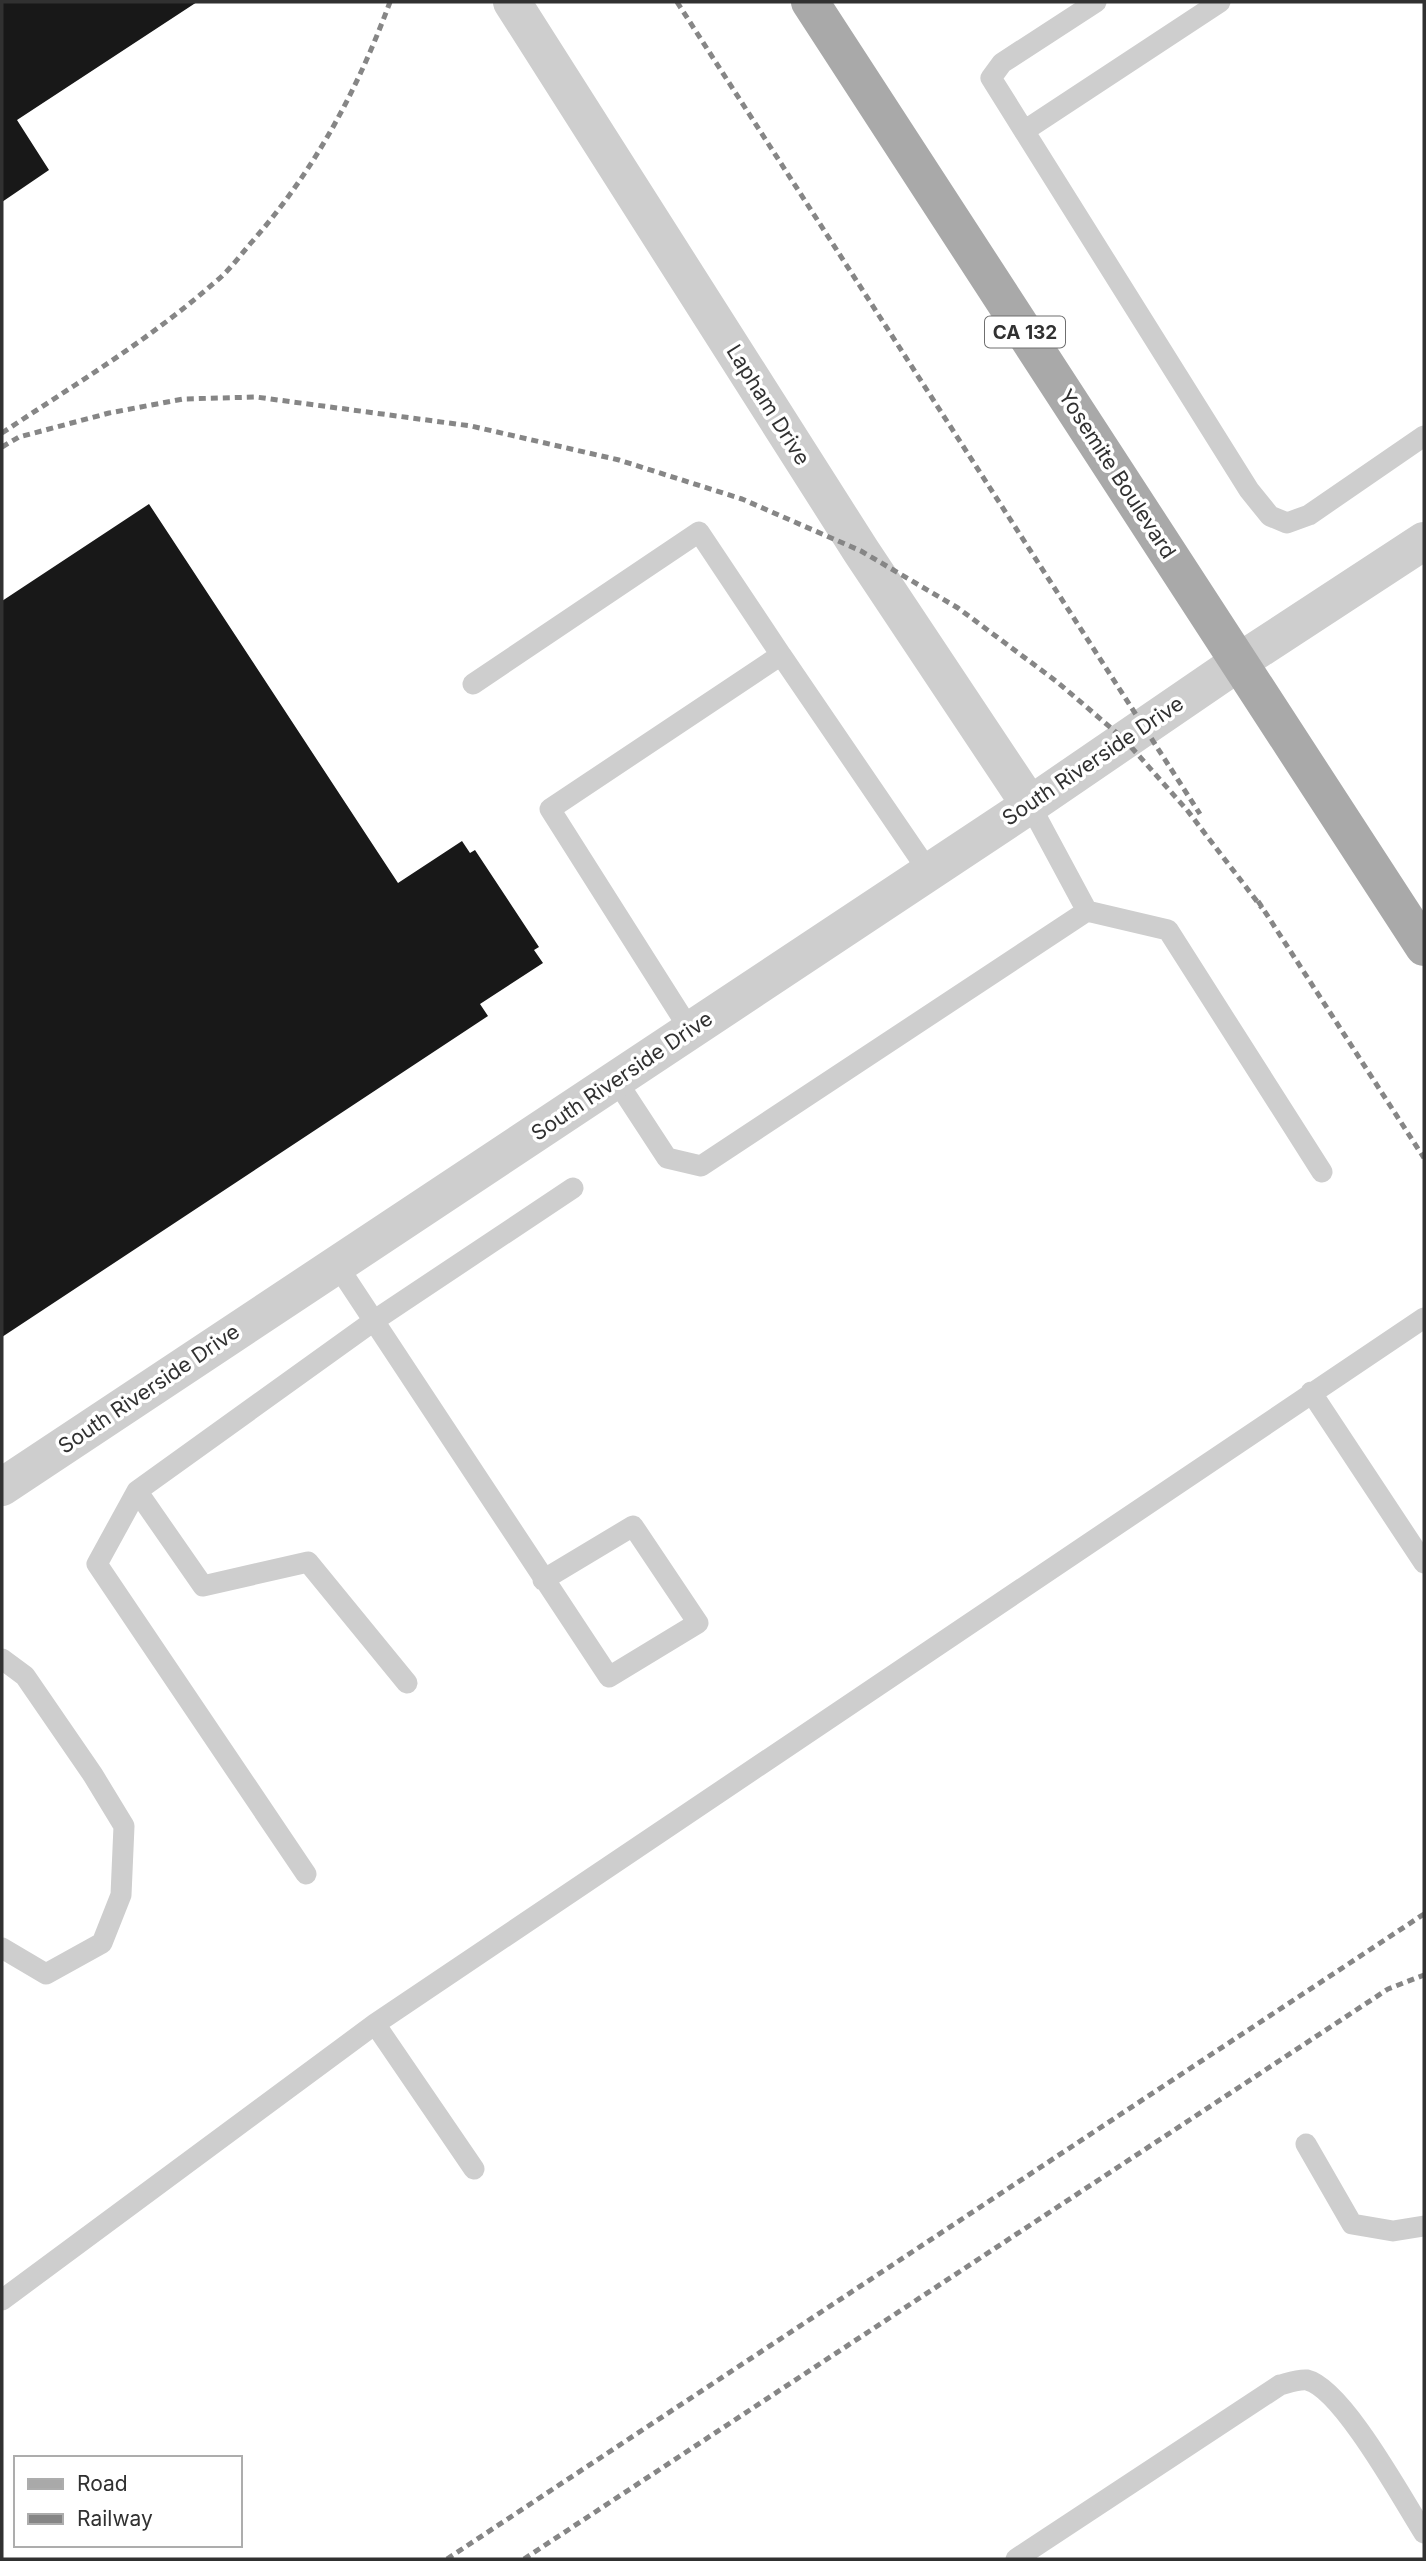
<svg xmlns="http://www.w3.org/2000/svg" width="1426" height="2561" font-family="Inter,sans-serif">
	<style>
		.building { fill: #181818 }
		.lines { fill: none; stroke-linecap: round; stroke-linejoin: round }
		.service { stroke: #cecece; stroke-width: 21 }
		.minor { stroke: #cecece; stroke-width: 38 }
		.tertiary { stroke: #cecece; stroke-width: 38 }
		.primary { stroke: #a9a9a9; stroke-width: 38 }
		.rail { stroke: #868686; stroke-width: 5; stroke-dasharray: 7 5; stroke-linecap: butt }
		.labels { text-anchor: middle; stroke-width: 7; stroke-linejoin: round; paint-order: stroke }
		.shield { fill: #fff; stroke: #6f6f6f; stroke-width: 2 }
		.shield-label { font-size: 19px; font-weight: bold; fill: #313131 }
		.street-label { font-size: 21px; fill: #313131; stroke: #fff }
	</style>
	<rect width="100%" height="100%" fill="#fff"/>
	<path class="building" d="M2,2H197L17,120L49,170L2,202Z
		M149,504L398,883L462,841L470,853L475,850L539,947L534,950L543,963L480,1004L488,1016L2,1337V601Z"/>
	<g class="lines">
		<path class="service" d="M1096,2L1002,63L991,78L1249,490L1270,516L1287,523L1309,515L1424,436
			M1024,131L1220,2
			M473,684L699,532L781,655
			M1030,805L1087,911
			M690,1030L550,809L781,655L929,872
			M616,1080L667,1158L701,1166L1087,911L1168,930L1322,1172
			M337,1265L609,1677L698,1623L633,1526L543,1580
			M1311,1392L1424,1563
			M137,1491L203,1586L308,1562L407,1683
			M2,1659L25,1676L93,1775L124,1826L121,1895L102,1943L46,1974L2,1948
			M306,1874L97,1564L137,1491L375,1320L573,1188
			M375,2024L474,2169
			M1306,2144L1352,2224L1393,2231L1424,2226
			M2,2300L375,2024L1424,1318
			M1016,2559L1280,2385C1288,2383 1299,2379 1307,2380C1342,2388 1403,2500 1424,2533"/>
		<path class="minor" d="M512,2L861,551L1030,805
			M2,1487L1030,805L1239,662"/>
		<path class="tertiary" d="M1239,662L1424,541"/>
		<path class="primary" d="M810,2L1424,947"/>
		<path class="rail" d="M677,2L1200,814
			M2,433C74,385 149,340 214,283C228,272 239,257 250,244C314,172 357,91 390,2
			M2,447L19,437L109,413L183,399L256,397L471,426L619,460L742,499L861,551L958,608L1056,681L1124,739L1187,810L1262,908
			M1258,901L1424,1158
			M447,2559L1424,1914
			M524,2559L1388,1989L1424,1975"/>
	</g>
	<g class="labels">
		<rect class="shield" x="985" y="316.5" width="80" height="31" rx="5"/>
		<g class="shield-label">
			<text x="1025" y="339">CA 132</text>
		</g>
		<g class="street-label">
			<text transform="translate(768 405) rotate(58)" y="7">Lapham Drive</text>
			<text transform="translate(1117 474) rotate(57)" y="7">Yosemite Boulevard</text>
			<text transform="translate(1093 761) rotate(-34)" y="7">South Riverside Drive</text>
			<text transform="translate(622 1076) rotate(-34)" y="7">South Riverside Drive</text>
			<text transform="translate(149 1389) rotate(-34)" y="7">South Riverside Drive</text>
		</g>
	</g>
	<rect width="1426" height="2561" fill="none" stroke="#313131" stroke-width="7"/>
	<rect x="14" y="2456" width="228" height="91" fill="#ffffff" stroke="#adadad" stroke-width="2"/>
	<rect x="28" y="2479" width="35" height="10" fill="#a9a9a9" stroke="#adadad" stroke-width="2"/>
	<text x="77" y="2491" font-size="21" fill="#313131">Road</text>
	<rect x="28" y="2514" width="35" height="10" fill="#868686" stroke="#adadad" stroke-width="2"/>
	<text x="77" y="2526" font-size="21" fill="#313131">Railway</text>
</svg>
